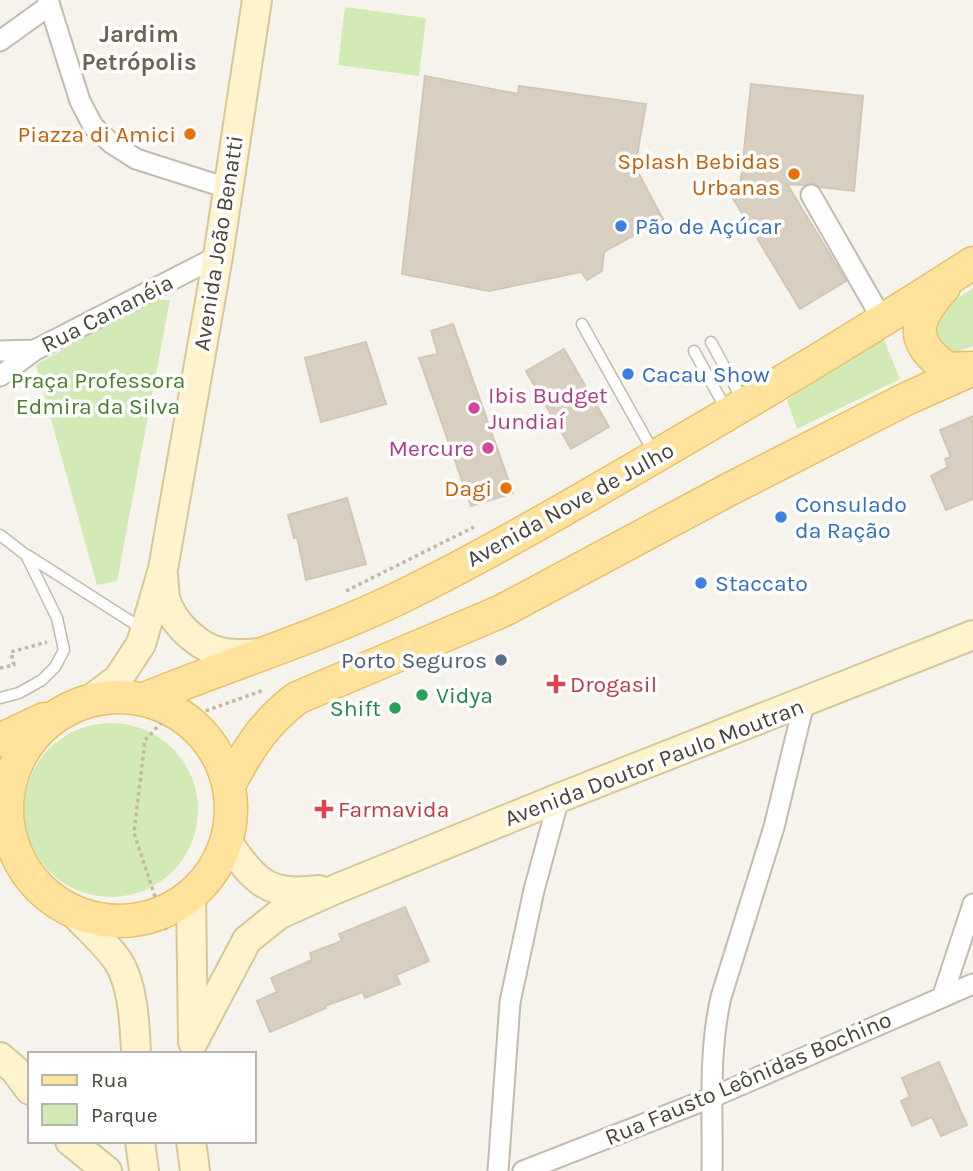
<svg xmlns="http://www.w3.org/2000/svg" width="973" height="1171" font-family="Karla,sans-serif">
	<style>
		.green { fill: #d2eab5 }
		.building { fill: #d8cfc1; stroke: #d3c7b4; stroke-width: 2 }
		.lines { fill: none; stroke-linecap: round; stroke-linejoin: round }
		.lane-casing { stroke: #c2bbae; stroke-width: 13 }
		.street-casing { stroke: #c2bbae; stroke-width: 23 }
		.secondary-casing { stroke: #d6c79b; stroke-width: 32 }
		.primary-casing { stroke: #e6c16a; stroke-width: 35 }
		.path { stroke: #c4b79f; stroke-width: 3.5; stroke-dasharray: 3.5 3.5; stroke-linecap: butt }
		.lane { stroke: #fff; stroke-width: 10 }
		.street { stroke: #fff; stroke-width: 19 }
		.secondary { stroke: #fff3cd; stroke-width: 28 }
		.primary { stroke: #ffe39c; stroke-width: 32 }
		.food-dot { fill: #e8710a; stroke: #fff; stroke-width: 2.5 }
		.shop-dot { fill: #3f7fe0; stroke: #fff; stroke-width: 2.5 }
		.hotel-dot { fill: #d1479c; stroke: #fff; stroke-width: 2.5 }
		.service-dot { fill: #5c6f8a; stroke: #fff; stroke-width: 2.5 }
		.health-dot { fill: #e0444e; stroke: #fff; stroke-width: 2.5 }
		.leisure-dot { fill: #2e9e5b; stroke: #fff; stroke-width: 2.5 }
		.labels { text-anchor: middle; stroke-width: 7; stroke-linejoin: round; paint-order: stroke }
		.food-label { font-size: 23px; fill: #c56008; stroke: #fff; text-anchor: end }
		.shop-label { font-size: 23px; fill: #366cbe; stroke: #fff; text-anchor: start }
		.street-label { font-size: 23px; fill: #4b4439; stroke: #fff }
		.park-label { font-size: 23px; fill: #4a7f2a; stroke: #fff }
		.hotel-label { font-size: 23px; fill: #b23c85; stroke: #fff; text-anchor: start }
		.service-label { font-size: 23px; fill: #4e5e75; stroke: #fff; text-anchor: end }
		.health-label { font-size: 23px; fill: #be3a42; stroke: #fff; text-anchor: start }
		.leisure-label { font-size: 23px; fill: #27864d; stroke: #fff; text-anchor: start }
		.neighbourhood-label { font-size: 24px; font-weight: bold; fill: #6e6250; stroke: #fff }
	</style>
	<rect width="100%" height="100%" fill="#f6f3ec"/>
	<path class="green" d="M345,7L426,18L419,76L338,65Z
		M973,288V346L949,355L925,320Z
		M149,300H170L117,581L97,585L36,365Z
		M882,335L900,379L797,429L787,400Z
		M24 810a87 87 0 1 1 174 0a87 87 0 1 1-174 0Z"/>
	<path class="building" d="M425,76L518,94L519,86L646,104L635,167L663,219L604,252L602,271L587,280L581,272L489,291L402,274Z
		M751,84L863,96L854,191L820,187L812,183L804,185L787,184L846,281L800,309L726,187L740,188Z
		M453,324L513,493L471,506L419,358L438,354L431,331Z
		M366,342L386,404L321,422L305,358Z
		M564,349L609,427L571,449L526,371Z
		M973,416V499L946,510L931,476L948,467L945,459L951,457L940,430Z
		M347,498L366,564L306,580L297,537L294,538L288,515Z
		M405,907L429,961L396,975L400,984L365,998L363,992L325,1006L326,1008L270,1032L257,1001L277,992L271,978L312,960L310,953L342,941L339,934Z
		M939,1062L967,1125L941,1136L932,1117L912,1126L901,1101L910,1097L902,1078Z"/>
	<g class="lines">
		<defs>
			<path id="lane" d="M582,324L654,453
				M711,342L743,401
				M694,351L726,409
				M0,535L26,555L57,618L64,650L55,667L42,680L19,693L0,698
				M27,555L141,628"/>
			<path id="street" d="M48,0L80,101L93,126L111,143L136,159L227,188
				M0,41L50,5
				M811,195L882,319
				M0,351L35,350
				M0,376L35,350L218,256
				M943,995L973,904
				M498,1171L510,1002L534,890L559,798
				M523,1171L713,1097L973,984
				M712,1171C713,1113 708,1054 721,997L774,827L804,703"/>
			<path id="secondary" d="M163,575C164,583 164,591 165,598C172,623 199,649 225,653C236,655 248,654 259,653
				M90,700L118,679L141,644L163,569L218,256L257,0
				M227,842C257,883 267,896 319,890
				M191,896L193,1037
				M73,912C87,927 103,941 115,957C133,980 135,1025 136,1054
				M193,1042L247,940L278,915L336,889L559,798L973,635
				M0,1057L15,1070L30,1090
				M70,1141L107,1171
				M140,1141L144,1171
				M191,1141L195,1171"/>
			<path id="primary" d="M944,287C915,319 907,341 948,369L973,368
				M7 809a112 112 0 1 1 224 0a112 112 0 1 1-224 0Z
				M144,699C230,664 318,637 401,597C488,554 572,505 656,456C763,394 869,330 973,263
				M0,740L44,719
				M229,785C249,748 263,724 297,698L502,611L726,491L906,399L973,369"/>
		</defs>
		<use href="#lane" class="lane-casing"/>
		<use href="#street" class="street-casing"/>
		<use href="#secondary" class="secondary-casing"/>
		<use href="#primary" class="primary-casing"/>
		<path class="path" d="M346,591L474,527
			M0,668L14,665L11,652L47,642
			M186,718L264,690
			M162,722L145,740L134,833L166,930"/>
		<use href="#lane" class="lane"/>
		<use href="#street" class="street"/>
		<use href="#secondary" class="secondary"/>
		<use href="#primary" class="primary"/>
	</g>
	<g class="food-dot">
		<circle cx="190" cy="134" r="7"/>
		<circle cx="794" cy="174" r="7"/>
		<circle cx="506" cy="488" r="7"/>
	</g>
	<g class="shop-dot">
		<circle cx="621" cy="226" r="7"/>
		<circle cx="628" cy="374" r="7"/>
		<circle cx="781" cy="517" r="7"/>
		<circle cx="701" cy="583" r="7"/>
	</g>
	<g class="hotel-dot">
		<circle cx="474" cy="408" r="7"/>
		<circle cx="488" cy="448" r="7"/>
	</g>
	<circle class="service-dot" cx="501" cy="660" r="7"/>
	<g class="health-dot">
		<path d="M552.5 673.5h7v7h7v7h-7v7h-7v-7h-7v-7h7z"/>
		<path d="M320.5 798.5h7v7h7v7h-7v7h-7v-7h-7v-7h7z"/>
	</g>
	<g class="leisure-dot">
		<circle cx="422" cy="695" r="7"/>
		<circle cx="395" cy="708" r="7"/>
	</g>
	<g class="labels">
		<g class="food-label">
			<text x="176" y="142">Piazza di Amici</text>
			<text x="780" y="169">Splash Bebidas<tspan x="780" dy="26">Urbanas</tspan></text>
			<text x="492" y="496">Dagi</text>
		</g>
		<g class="shop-label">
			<text x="635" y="234">Pão de Açúcar</text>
			<text x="642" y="382">Cacau Show</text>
			<text x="795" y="512">Consulado<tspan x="795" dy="26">da Ração</tspan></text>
			<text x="715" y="591">Staccato</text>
		</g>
		<g class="street-label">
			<text transform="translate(218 243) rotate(-81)" y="8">Avenida João Benatti</text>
			<text transform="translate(107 313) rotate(-27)" y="8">Rua Cananéia</text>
			<text transform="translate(570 504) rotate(-29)" y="8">Avenida Nove de Julho</text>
			<text transform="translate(654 762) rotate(-21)" y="8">Avenida Doutor Paulo Moutran</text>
			<text transform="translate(748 1078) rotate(-23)" y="8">Rua Fausto Leônidas Bochino</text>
		</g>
		<g class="park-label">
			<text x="98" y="388">Praça Professora<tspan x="98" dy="26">Edmira da Silva</tspan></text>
		</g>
		<g class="hotel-label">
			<text x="488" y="403">Ibis Budget<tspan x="488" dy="26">Jundiaí</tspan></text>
			<text x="474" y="456" text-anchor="end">Mercure</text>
		</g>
		<g class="service-label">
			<text x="487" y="668">Porto Seguros</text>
		</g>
		<g class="health-label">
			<text x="570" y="692">Drogasil</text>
			<text x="338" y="817">Farmavida</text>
		</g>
		<g class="leisure-label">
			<text x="436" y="703">Vidya</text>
			<text x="381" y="716" text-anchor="end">Shift</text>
		</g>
		<g class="neighbourhood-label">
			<text x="139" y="42">Jardim<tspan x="139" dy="28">Petrópolis</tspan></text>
		</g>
	</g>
	<rect x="28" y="1052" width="228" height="91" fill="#ffffff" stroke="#b7b4b0" stroke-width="2"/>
	<rect x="42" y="1075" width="35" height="10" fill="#ffe39c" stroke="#b7b4b0" stroke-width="2"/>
	<text x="91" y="1087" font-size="21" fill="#4b4439">Rua</text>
	<rect x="42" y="1104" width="35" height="21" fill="#d2eab5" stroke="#b7b4b0" stroke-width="2"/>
	<text x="91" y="1122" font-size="21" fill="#4b4439">Parque</text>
</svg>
